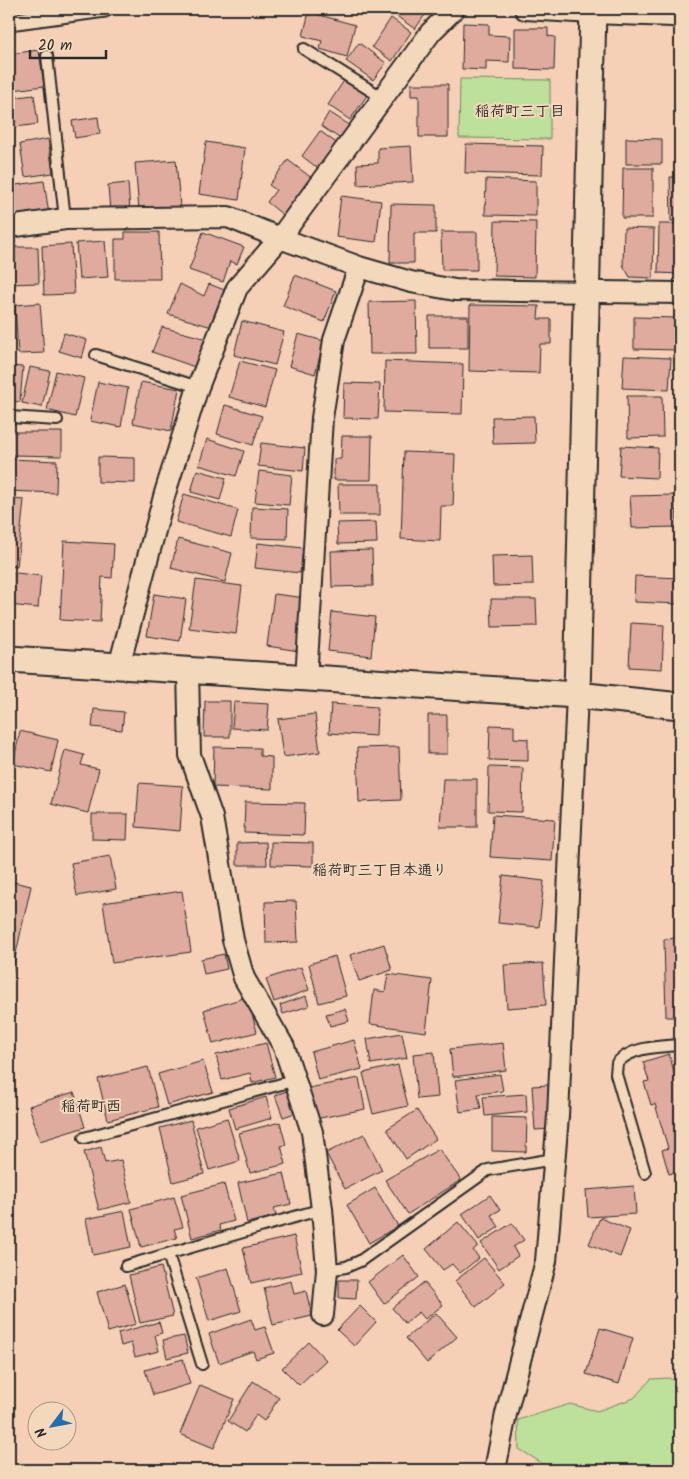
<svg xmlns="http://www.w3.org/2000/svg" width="689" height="1479" font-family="Kalam,'Klee One',sans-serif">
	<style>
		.green { fill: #bde09a; stroke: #748662 }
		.building { fill: #dfab9f; stroke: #2b2b2b }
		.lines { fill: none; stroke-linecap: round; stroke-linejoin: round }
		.service-casing { stroke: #2b2b2b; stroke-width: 14 }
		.pedestrian-casing { stroke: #2b2b2b; stroke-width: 19 }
		.minor-casing { stroke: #2b2b2b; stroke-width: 24 }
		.tertiary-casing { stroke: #2b2b2b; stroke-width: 29 }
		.service { stroke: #f4d8bb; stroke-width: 10 }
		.pedestrian { stroke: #f4d8bb; stroke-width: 15 }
		.minor { stroke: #f4d8bb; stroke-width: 20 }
		.tertiary { stroke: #f4d8bb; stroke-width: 25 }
		.labels { text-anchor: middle; stroke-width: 4; stroke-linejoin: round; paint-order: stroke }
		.neighbourhood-label { font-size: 15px; font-weight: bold; fill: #2b2b2b; stroke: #f4d8bb }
	</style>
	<rect width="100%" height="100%" fill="#f5d0b7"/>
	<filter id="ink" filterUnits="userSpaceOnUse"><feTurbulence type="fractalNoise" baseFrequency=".02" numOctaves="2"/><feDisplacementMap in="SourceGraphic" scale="10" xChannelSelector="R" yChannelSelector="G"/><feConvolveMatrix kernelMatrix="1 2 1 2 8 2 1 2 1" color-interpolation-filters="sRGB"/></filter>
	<g filter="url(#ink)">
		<path class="green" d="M460,79L550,80V139L459,138Z
			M669,1378L680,1384V1470H553L519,1449L518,1420L570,1404L597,1411L634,1398L651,1379Z"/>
		<path class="building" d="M389,9H429L415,29L388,10Z
			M309,12L355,25L347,57L320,49L322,41L303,36Z
			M391,18L411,32L392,61L372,47Z
			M463,23L489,24V35L510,36L509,62L486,61V70L462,69Z
			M515,28H548V36L555,37L554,70L515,69Z
			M359,43L386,63L373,80L346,61Z
			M39,50L44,86L13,90L9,54Z
			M345,79L368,94L350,120L328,105Z
			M411,84H448V137H419V96H411Z
			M34,95L38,124L9,128V98Z
			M329,112L351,126L342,140L321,126Z
			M98,117L100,134L75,138L72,121Z
			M320,131L339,145L320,170L302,156Z
			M626,138L662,139V164H626Z
			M48,139L53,173L25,177L20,144Z
			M206,142L245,148L239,200L199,194Z
			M466,144L543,146L542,175L465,173Z
			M411,146L413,182L358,185L357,164L378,163V148Z
			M176,160L180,207L139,210L135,163Z
			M288,160L317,182L302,201L297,196L283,215L267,202L276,190L269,185Z
			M623,168H653V218H622Z
			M670,177H680V221H671Z
			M486,179L536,181V216L485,215Z
			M44,181L49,214L9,219V186Z
			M128,183L130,211L110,212L108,185Z
			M341,196L381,201L376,242L336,237Z
			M391,204L436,205V233H414V263H390Z
			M495,221L536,222L535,277L494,276Z
			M659,224H680V274L658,273Z
			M624,228L654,229L653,278L630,277L623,265Z
			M125,232H159L160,279H115V239H125Z
			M203,232L244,247L237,264L230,261L223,282L189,270Z
			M441,232H477V270H442Z
			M105,241L108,277L79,279L76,243Z
			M71,244L74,294L44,295L42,246Z
			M10,247H38L39,283L11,284Z
			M295,275L336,291L324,322L283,306Z
			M180,284L204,296L209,284L227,291L212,327L168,314Z
			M416,301L417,354H370L369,302Z
			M40,303L44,353L18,354L15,305Z
			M470,305L539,306L538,319H551V344H540L539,373L469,371Z
			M429,316H468V348H429Z
			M634,317L679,318V350L634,349Z
			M242,321L284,332L275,365L234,355Z
			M162,327L207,339L195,367L152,352Z
			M64,333L87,340L82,358L59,351Z
			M298,334L324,341L315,374L289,366Z
			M624,356L671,358L669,390L622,388Z
			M240,361L275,370L265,407L229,397Z
			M385,361L463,364L462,414L384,412Z
			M9,366L23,367L20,402L9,401Z
			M30,367L50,371L42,407L22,403Z
			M56,371L84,378L75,417L47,410Z
			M98,382L128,388L121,427L90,421Z
			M141,382L179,389L171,431L133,423Z
			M344,383L380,384L378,419L343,418Z
			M627,396H662L663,437L628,438Z
			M225,405L262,416L253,445L217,434Z
			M534,416L535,443L493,444L492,417Z
			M12,432H62V456L11,455Z
			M342,436H372L371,480H334V459H341Z
			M207,439L244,451L236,476L199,465Z
			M261,443L305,448L303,471L258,466Z
			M621,446L658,448L657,478L619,476Z
			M404,452L455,454L453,506H441L440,541L401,539Z
			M98,457L135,458V483L98,482Z
			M9,459L57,461L56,493L9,491Z
			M197,470L226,478L220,500L191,492Z
			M259,471L292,475L289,505L255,502Z
			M338,484H380V515H339Z
			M184,494L238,510L231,537L176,522Z
			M676,495L677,527L632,528L630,496Z
			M9,499L24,500L17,567L9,566Z
			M252,507L288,509L287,539L251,538Z
			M376,522L377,543L338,544L337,523Z
			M178,539L232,553L225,582L171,568Z
			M64,541L114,544L112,578L102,577L100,622L60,620Z
			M258,543L303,548L300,573L255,568Z
			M372,550L373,586L332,587L331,551Z
			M532,555L533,585L493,586L492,556Z
			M9,572L41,576L38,608L9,605Z
			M635,576L680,578V604L634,602Z
			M196,580L242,586L236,634L189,628Z
			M154,594L186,599L180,641L147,636Z
			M274,594L306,598L299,651L267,646Z
			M491,599H536L537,626L492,627Z
			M332,612L375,617L371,656L328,651Z
			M631,623L664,625L662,669L629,667Z
			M205,701H230V737H204Z
			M234,702L269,704L267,730L232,728Z
			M331,704L377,707L376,736L329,733Z
			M94,709L124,712L122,730L92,727Z
			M315,714L320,752L283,757L278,719Z
			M428,715H447V754H428Z
			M490,725L514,726V738L528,739V761L489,760Z
			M20,731L58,740L51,772L13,764Z
			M214,747L260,748V756L272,757V789L213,787Z
			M399,747L401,800L359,802L357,748Z
			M65,750L84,755L81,765L99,769L88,813L51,804Z
			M489,767L523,768L522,812L488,811Z
			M443,779H477V827H440Z
			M139,783L183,786L180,831L136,827Z
			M245,802L305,803L304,835L244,833Z
			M92,814H128L127,840L92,839Z
			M493,815L555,819L552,861L490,857Z
			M266,842L267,865H237V843Z
			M271,842L313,843V866L271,865Z
			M110,856L116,889L77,896L71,863Z
			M503,876L544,881L539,927L498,923Z
			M9,881L31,886L9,985Z
			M182,891L191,952L112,963L103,903Z
			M296,901L298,942L266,943L265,902Z
			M680,938V1017H666L664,939Z
			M384,944L392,970L359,981L350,955Z
			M224,954L227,969L204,974L201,959Z
			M335,956L346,996L319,1003L309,964Z
			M543,963L546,1005L507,1008L504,965Z
			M301,967L309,990L274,1002L266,979Z
			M388,974L432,980L426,1032L370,1024L374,990L385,992Z
			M306,996L309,1006L283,1014L280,1005Z
			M247,997L257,1032L213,1044L204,1010Z
			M345,1009L349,1021L330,1026L326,1014Z
			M402,1033L407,1058L371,1064L367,1039Z
			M354,1040L362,1069L318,1080L311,1052Z
			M266,1043L275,1077L252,1083L250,1073L222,1080L216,1055Z
			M503,1043L506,1070L453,1077L450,1049Z
			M434,1052L438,1097L417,1099L413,1054Z
			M669,1054L680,1092V1189L676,1172L669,1174L662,1150L668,1148L655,1104L651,1105L644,1082L649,1081L643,1062Z
			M203,1061L213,1092L167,1105L158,1074Z
			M398,1065L408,1106L373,1114L363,1073Z
			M148,1067L158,1107L108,1120L98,1079Z
			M500,1074L503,1091L478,1094L481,1109L460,1112L455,1080Z
			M359,1078L365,1109L315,1119L309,1088Z
			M548,1085L551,1129L535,1130L532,1086Z
			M290,1090L298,1112L283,1117L275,1095Z
			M74,1092L85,1127L40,1141L29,1106Z
			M526,1094L527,1112L485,1116L483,1097Z
			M266,1097L272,1118L235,1129L229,1108Z
			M417,1110L436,1139L406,1159L387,1129Z
			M492,1117L527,1118L526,1152L492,1151Z
			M227,1118L240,1161L209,1170L196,1127Z
			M191,1120L204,1174L173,1182L160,1128Z
			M280,1122L286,1145L281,1146L286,1164L250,1173L239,1133Z
			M364,1134L382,1170L345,1189L326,1153Z
			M101,1147L105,1163L121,1160L131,1202L99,1210L84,1152Z
			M439,1149L461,1180L408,1214L385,1180Z
			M284,1173L291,1204L274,1208L276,1216L247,1223L238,1183Z
			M224,1184L234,1221L219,1225L221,1230L192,1238L181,1195Z
			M634,1186L636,1214L588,1217L586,1190Z
			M375,1188L398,1226L369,1243L347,1205Z
			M490,1195L500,1210L491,1215L499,1227L479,1240L462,1214Z
			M174,1197L183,1227L174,1229L177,1238L141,1247L131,1209Z
			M124,1211L131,1247L93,1255L86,1219Z
			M600,1218L630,1230L620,1257L589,1244Z
			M458,1222L478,1246L473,1250L479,1258L460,1273L452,1264L443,1270L426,1249Z
			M512,1223L524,1240L513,1247L518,1256L499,1269L481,1243Z
			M294,1236L302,1272L251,1283L243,1248Z
			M679,1250H680V1273L677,1272Z
			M403,1255L419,1277L384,1304L368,1282Z
			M484,1258L505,1283L476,1307L455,1281Z
			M161,1267L173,1316L140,1323L129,1275Z
			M228,1268L241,1311L209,1321L196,1278Z
			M339,1280H357L356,1299L339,1298Z
			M291,1281L294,1294L306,1291L312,1316L273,1325L264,1288Z
			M424,1282L443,1305L425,1319L419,1312L405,1323L392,1308Z
			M125,1284L136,1324L108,1332L97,1292Z
			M360,1306L376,1322L354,1346L337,1330Z
			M436,1313L457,1337L427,1363L406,1338Z
			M251,1319L255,1330L265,1327L274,1353L256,1359L253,1351L219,1363L209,1334Z
			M159,1322L162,1333L155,1335L159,1351L135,1357L131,1343L121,1346L118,1333Z
			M600,1328L633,1338L619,1384L586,1374Z
			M184,1336L188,1353L167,1358L163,1340Z
			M309,1342L326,1360L299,1385L282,1368Z
			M183,1359L190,1384L153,1395L145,1370Z
			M253,1381L279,1398L264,1421L256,1415L245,1432L228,1421Z
			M200,1385L234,1399L214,1448L180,1434Z"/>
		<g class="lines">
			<defs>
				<path id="service" d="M304,49L383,98
					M47,56L65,219
					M96,355L198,387
					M9,417L57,420
					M84,1138L296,1080
					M645,1173L616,1074L617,1063C633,1046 658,1047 680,1045
					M168,1254L202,1364
					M126,1266L322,1209
					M327,1270L346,1267L360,1261L488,1170L554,1159"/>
				<path id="pedestrian" d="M9,22L105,9"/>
				<path id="minor" d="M525,9L593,13L672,16L680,17
					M9,227L65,219L228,217L280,238L359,267L411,282L455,290L680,293
					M119,666L165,493L198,387L237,288L280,238L431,32L454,9
					M188,671L190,755L212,817L233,940L244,978L284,1047L312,1132L322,1209L327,1270L323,1315
					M306,679L322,418L334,340L359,267
					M495,1470L506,1414L546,1261L558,1116L577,695"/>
				<path id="tertiary" d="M9,659L577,695L680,706
					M577,695L593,9"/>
			</defs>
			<use href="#service" class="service-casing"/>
			<use href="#pedestrian" class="pedestrian-casing"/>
			<use href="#minor" class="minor-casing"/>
			<use href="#tertiary" class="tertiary-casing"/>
			<use href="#service" class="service"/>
			<use href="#pedestrian" class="pedestrian"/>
			<use href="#minor" class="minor"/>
			<use href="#tertiary" class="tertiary"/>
		</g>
	</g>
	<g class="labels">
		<g class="neighbourhood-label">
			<text x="520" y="116">稲荷町三丁目</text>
			<text x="380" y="875">稲荷町三丁目本通り</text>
			<text x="91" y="1111">稲荷町西</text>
		</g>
	</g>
	<rect width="689" height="1479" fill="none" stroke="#f4d8bb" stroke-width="30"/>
	<rect x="15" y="15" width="659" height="1449" fill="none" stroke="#2b2b2b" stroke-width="2" filter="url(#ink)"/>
	<g transform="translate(52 1426) rotate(238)"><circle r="24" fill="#f4d8bb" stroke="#a49381"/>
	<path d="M0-4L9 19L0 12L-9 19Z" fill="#1f6fb2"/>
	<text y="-8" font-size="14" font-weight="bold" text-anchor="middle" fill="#2b2b2b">N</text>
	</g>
	<path d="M30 50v8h76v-8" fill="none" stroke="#2b2b2b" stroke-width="2.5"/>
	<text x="38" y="50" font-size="15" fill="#2b2b2b" stroke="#f4d8bb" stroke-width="4" paint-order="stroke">20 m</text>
</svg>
